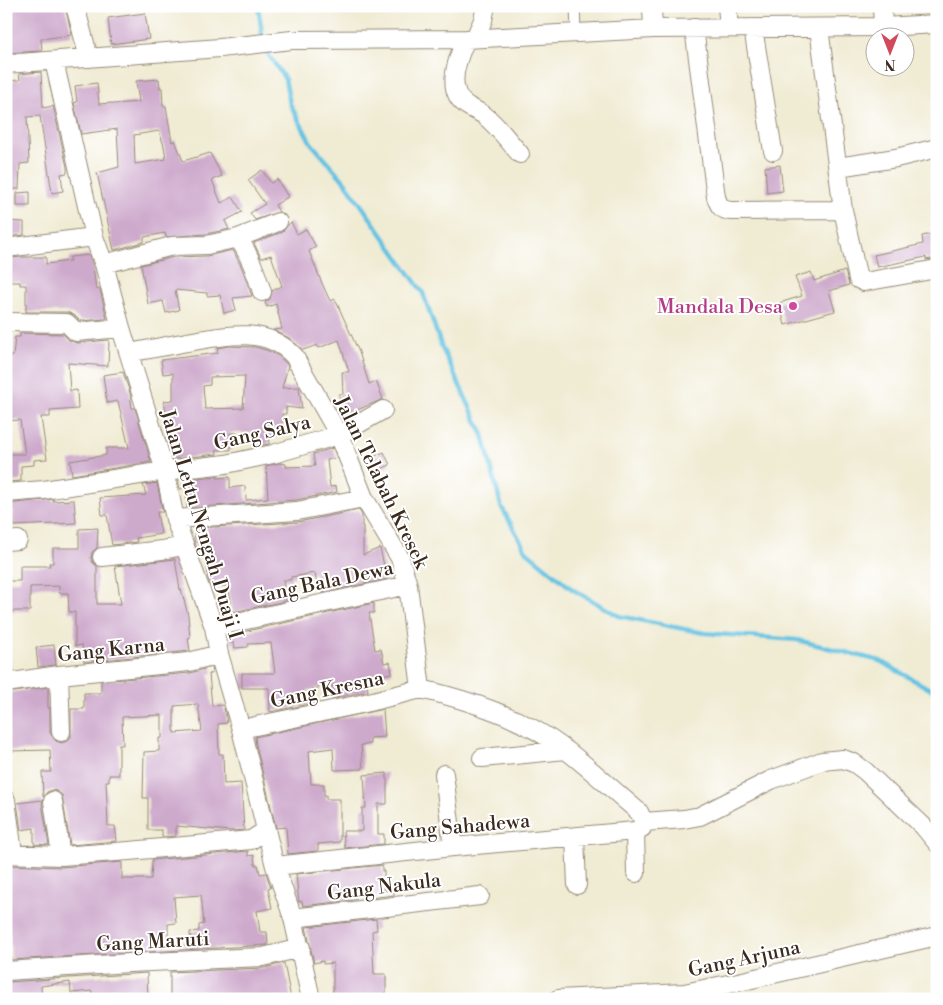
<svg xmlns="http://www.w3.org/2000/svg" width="943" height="1005" font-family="'Libre Bodoni',serif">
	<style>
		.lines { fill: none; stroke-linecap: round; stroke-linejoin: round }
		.stream { stroke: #64c3e2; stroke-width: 4.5 }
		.building { fill: #cda9cc; fill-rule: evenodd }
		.service-casing { stroke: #968a78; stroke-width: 11 }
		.minor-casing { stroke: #968a78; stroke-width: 20 }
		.service { stroke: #fff; stroke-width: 9 }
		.minor { stroke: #fff; stroke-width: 18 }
		.hotel-dot { fill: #d1479c; stroke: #fff; stroke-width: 2 }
		.labels { text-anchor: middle; stroke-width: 4; stroke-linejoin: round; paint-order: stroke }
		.hotel-label { font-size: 20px; fill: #b23c85; stroke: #fff; text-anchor: end }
		.street-label { font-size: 20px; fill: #3b2a1e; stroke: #fff }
	</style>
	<rect width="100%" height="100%" fill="#fff"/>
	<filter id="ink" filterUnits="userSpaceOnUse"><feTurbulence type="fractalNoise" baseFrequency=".02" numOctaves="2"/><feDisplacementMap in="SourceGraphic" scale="10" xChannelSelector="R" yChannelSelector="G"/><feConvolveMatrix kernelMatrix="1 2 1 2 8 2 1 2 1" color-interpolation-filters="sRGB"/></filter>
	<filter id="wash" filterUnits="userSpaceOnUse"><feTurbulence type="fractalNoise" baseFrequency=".0096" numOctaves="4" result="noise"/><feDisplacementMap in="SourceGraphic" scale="20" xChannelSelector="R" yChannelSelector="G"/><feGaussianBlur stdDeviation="1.12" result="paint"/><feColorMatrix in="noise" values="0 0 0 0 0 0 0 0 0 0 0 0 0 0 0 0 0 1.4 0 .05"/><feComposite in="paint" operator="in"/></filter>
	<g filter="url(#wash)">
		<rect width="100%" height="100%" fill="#f0ebd3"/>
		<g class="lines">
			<path class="stream" d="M258,6L263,40
				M264,48L285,79L290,104L311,143L345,182L423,293L442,348L483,435L501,506L526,551L572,589L619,616L704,633L797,640L880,661L937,693"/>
		</g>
		<g id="blocks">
			<path class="building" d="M8,6H65L72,35L41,39L42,51L6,53V17H9Z
				M145,13L149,39L111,44L108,18Z
				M41,72L43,108L53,106L67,167V173L61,174L63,191L52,193L40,116L27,117L29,163L20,164L19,189H6V81L20,80L19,74Z
				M159,79L160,88H162L163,106H166L172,142L175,140L183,161L210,153L222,176L212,180L221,203L233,197L242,212L225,221L229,229L206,234L166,237L165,233L144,237V242L114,250L97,173L119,167L117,129L81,134L74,103L77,102L75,86L97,83L99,104L112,103L113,104L139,102L136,81ZM159,131L164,146L166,159L135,164L134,135Z
				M780,165L783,191L767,193L765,167Z
				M262,170L271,183L277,179L288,197L275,205L279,212L255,220L250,213L265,204L248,180Z
				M30,192V206H17V193Z
				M6,221L24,222V235L6,237Z
				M291,222L297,234L306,229L316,247L309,251L321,281L330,301L335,299L359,352L369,384L376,381L383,399L341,417L339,394H343L342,372H349L339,340L319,348L317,345L303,350L289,338L273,330L282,329L276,304L267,307L265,302L270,299L272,291L282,286L271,255L261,258L254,243L282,232Z
				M937,233V258L926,260V257L877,267L874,255L923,244L922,236Z
				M233,250L242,268L252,296L233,298L236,310L224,313L220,295L207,296V293L175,290L179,310L166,313L163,301L148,304L141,265L174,257L207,256Z
				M89,255L93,266L96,289H100L107,319L80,321L74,315L67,312H26V285H20V282H10V258L22,257H46V264L70,261V257Z
				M845,271L849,285L829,291L835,311L785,325L779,303L802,296L795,277L811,272L814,281Z
				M20,333L63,334L69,340L77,343L109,340L108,366L68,363L70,391L77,390L78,409L50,411V417H41L47,459L34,460V465L21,466V481L6,482V454H25L20,420L6,421L8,356H13L15,337H20Z
				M230,346L255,347L266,350L277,355L286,363L288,366L282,388L299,387L302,409L286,407V414H282V435L270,436L269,444L254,447V433H230L231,450H216L217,454L173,459L167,441L170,440L169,414H166L164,401L173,400V373L163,374L161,360L218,353L217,348ZM245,376L243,408L205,409L203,386L210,385V377Z
				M123,372L130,393L132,408H135L151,462L72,475L70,461L106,455V448H129L118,401L107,403L103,375Z
				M333,448L337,458L327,460L330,487L336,486L337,492L296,500L187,508L186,488L180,489L178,480L217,476V478L230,477V488L245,486L246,500L268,498L266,466L279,463L286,464V467L315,466L313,454Z
				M384,452L390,465L377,471L371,458Z
				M157,483L163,512H157L161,534L136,538L137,542L112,545L107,515H102L100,498L146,495L143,485Z
				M53,499V501L74,500L76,523L14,526L12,505H6V504Z
				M359,510L362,515V526H363V555L380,548L387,579L322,593L321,584L317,585L315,573L291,577V580H283L286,601L233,612L228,586H211L208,579L206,551L198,552L194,540L195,528L298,522Z
				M98,528L97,548L92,552L91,558L93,563L97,566V604H121L115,566L175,559L180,590L181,589L188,615L190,638H188L190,651L84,662L82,645L75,646V612H69L68,593H59V586L30,587V611H6V581H20V566H50L49,563H53V548H79V529Z
				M374,603V613H369L375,650L381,649L384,663L390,662L392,673L366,677L368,691L332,699V685L308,690L309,704L270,712L269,688H242V673H275L271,643L248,644V647L235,648L234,643H231L229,635Z
				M54,645L56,665L38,667L36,647Z
				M212,667L213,673L209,674L212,706L223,705L226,716L227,723L218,724L219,754H223L224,784L241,783L244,830L231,831L176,826V836L162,837V830H148V798H143L144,752L159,751V738H162V715L122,717L123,745H119V775H109V781H106L108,826H115L117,841L70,845L62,795L57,791L52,790L47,792L43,797L42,772H51L50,750L10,751L6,693L48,687V708H50V733L56,741L62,743L67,741L71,737V709H84V693H101V681L190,673ZM198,704L202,731L174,733V706Z
				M383,709L385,737L370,738V744L361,745L363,769L334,770L333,748L309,751L311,784H324V795H326V799H340V842L318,844V851L288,854L286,827L276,828L256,745L255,737Z
				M387,773V804H378V834H384V844L345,848L343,831H362V808H366L364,775Z
				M43,800L42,803L49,845L34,844V828L21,830L17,803Z
				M248,851V856L254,855L255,865H258L260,874L266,873L271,888L268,889L272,908L257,911L260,932H267L268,945L11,960L10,934L6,917V865L61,867L122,862V879H151L152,860ZM201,895L204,924L199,925V931L190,932L191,945L168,946V924L176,923L174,897Z
				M382,865V871H384V890L394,891V895L303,906L302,901L299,902L296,874Z
				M376,919L377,930L372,931L374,974H386V993H384L383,999H333V963L323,964V961L314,963L306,927Z
				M284,963L291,999H170V972L264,968Z
				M147,973L148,999H93L92,991L71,993L70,982L41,986L42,999H9L8,989H6V982Z"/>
		</g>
	</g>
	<g filter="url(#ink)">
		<use href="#blocks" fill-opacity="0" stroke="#968a78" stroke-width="1"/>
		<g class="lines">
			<defs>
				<path id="service" d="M575,6L576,33"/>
				<path id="minor" d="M75,6L89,58
					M652,6L653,29
					M727,6L729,28
					M882,6L883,27
					M694,28L716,197C719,206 721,210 731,211L843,210
					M753,28L773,151
					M819,28L843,210L858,279L864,282L937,269
					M475,38L483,20L486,6
					M466,39C458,57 445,89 465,104C471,109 479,111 485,116C498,126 509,142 520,154
					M54,61L94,237L104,264L121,328L165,471L175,519L214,627L219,654L241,729L275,866L293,918L311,999
					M6,64L220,48L292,40L466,39L653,29L883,27L937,24
					M838,167L896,158L937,148
					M238,238C250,255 256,273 262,292
					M6,248L94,237
					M104,264L172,246L207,245L238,238L278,222
					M6,322L67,323L76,332L121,328
					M129,353C148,349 168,346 187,342C223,336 265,325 294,356L339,435L364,498L400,558L408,585L421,689C472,701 524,718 566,750C591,769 615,792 639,812L644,822
					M6,493L44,490L165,471L226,464L273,454L339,435L383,410
					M175,519L297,511L364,498
					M6,541L18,540
					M102,557L162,550L184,546
					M214,627L408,585
					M59,675L61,732
					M6,683L59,675L189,662L219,654
					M241,729L361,704L421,689
					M482,758L566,750
					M444,774L453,847
					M6,800L13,853
					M53,801L61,856
					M644,822L684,819L700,816L771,780L822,761L843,759L854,763L865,771L923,826L937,843
					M635,831L636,873
					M575,837L577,885
					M6,854L61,856L129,851L251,840L265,831
					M275,866L453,847L635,831L642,828L644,822
					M293,918L480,896
					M6,971L129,963L263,957L301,948
					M558,999L684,993L743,981L937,936"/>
			</defs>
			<use href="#service" class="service-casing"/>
			<use href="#minor" class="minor-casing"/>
			<use href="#service" class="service"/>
			<use href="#minor" class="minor"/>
		</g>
	</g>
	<circle class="hotel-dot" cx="793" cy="306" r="5"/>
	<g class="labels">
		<g class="hotel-label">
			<text x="783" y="313">Mandala Desa</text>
		</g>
		<g class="street-label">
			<text transform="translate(262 432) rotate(-13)" y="7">Gang Salya</text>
			<text transform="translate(382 482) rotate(64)" y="7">Jalan Telabah Kresek</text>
			<text transform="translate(202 524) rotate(73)" y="7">Jalan Lettu Nengah Duaji I</text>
			<text transform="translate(322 582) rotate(-12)" y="7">Gang Bala Dewa</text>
			<text transform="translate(111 649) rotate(-6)" y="7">Gang Karna</text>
			<text transform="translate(327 689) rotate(-12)" y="7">Gang Kresna</text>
			<text transform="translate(460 826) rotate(-5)" y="7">Gang Sahadewa</text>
			<text transform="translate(384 886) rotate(-7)" y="7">Gang Nakula</text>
			<text transform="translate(153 941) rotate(-3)" y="7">Gang Maruti</text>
			<text transform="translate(744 958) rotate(-12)" y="7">Gang Arjuna</text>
		</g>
	</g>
	<rect width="943" height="1005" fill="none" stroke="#fff" stroke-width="25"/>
	<g transform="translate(890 52) rotate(180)"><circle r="24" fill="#ffffff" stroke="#b1aaa5"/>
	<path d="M0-4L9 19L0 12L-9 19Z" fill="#d1495b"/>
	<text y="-8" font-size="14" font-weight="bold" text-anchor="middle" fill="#3b2a1e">N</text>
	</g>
</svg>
